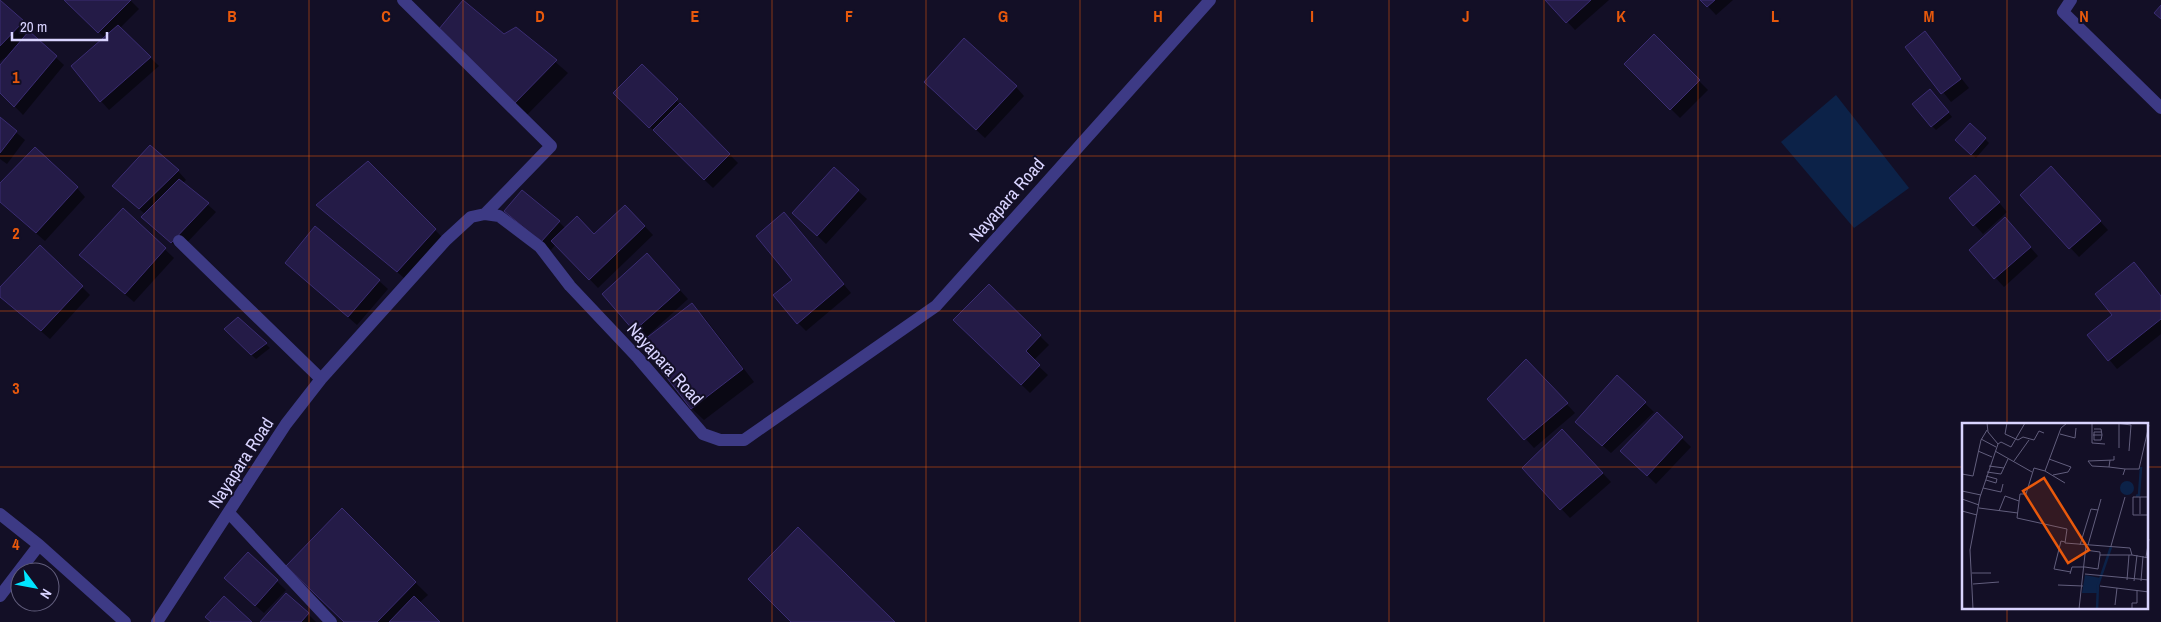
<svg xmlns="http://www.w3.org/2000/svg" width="2161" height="622" font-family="'Archivo Narrow',sans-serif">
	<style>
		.water { fill: #0c2248 }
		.shadow { fill: #0007 }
		.building { fill: #241b47; stroke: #3b2d73 }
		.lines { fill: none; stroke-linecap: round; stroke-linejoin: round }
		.minor { stroke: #3d3a85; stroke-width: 12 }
		.grid { fill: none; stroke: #e8590c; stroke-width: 1; stroke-opacity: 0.55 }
		.labels { text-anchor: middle; stroke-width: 4; stroke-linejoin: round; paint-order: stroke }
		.street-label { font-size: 18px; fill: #d9d4ff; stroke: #130f26 }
		.inset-river { fill: none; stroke: #0c2248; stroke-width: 2.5 }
		.inset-road { fill: none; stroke: #625e7d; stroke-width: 1 }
		.view { fill: #e8590c; fill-opacity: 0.15; stroke: #e8590c; stroke-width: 2.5 }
		.inset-edge { fill: none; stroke: #d9d4ff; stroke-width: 2.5 }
		.grid-label { font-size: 16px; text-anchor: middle; font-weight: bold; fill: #e8590c; stroke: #130f26; stroke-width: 4; stroke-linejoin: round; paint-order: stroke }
	</style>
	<rect width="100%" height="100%" fill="#130f26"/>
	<path class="water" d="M1836,95L1909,188L1854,228L1781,142Z"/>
	<path class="shadow" d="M65,0H130L139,9L120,28L159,66L109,110L101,101L105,38Z
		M1547,0H1609L1575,30Z
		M1702,0H1733L1716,15Z
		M0,1L32,31L29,33L64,65L23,115L0,91V67L8,58L6,57L0,61Z
		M516,28L568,73L525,117L447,47L504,35Z
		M1925,33L1969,88L1951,102L1907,47Z
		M1654,36L1708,90L1680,118L1626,64Z
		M642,66L738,163L713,188L615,93Z
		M1016,87L1024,96L985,138L934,91Z
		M1934,95L1952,117L1936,130L1932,126Z
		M0,119L25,140L7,164L0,159Z
		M1971,125L1989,143L1976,158L1957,140Z
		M368,163L447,242L410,283L318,205Z
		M178,171L186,180L183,183L216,212L180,250L151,225L145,214L122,194Z
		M2059,176L2108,230L2079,257L2021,195Z
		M0,185L77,188L85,197L45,241L0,202Z
		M1984,185L2007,212L1983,234L1951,199Z
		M858,191L867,199L826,244L794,213Z
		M625,206L653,235L598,288L556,244L551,250L515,220L559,222L565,228L594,236Z
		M123,210L174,258L134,302L90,264Z
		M784,214L851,293L806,331L798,323L794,280Z
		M2013,228L2038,256L2004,287L1970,250Z
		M286,263L379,281L388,289L357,325Z
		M656,264L688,299L644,339L603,294Z
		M2134,264L2161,296V334L2117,369L2089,335L2114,315Z
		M989,286L1049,345L1033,361L1048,375L1030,393L955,320Z
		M82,287L90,295L50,339L0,296V289Z
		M691,304L704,317L754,382L704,420L691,408Z
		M238,318L270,348L256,359L225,329Z
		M1526,361L1575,413L1534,448L1489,399Z
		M1617,377L1654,412L1611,453L1585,430Z
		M1657,414L1691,447L1656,484L1622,451Z
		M1570,439L1611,482L1570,518L1524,469Z
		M342,510L428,595L419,603L438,622H345Z
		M248,554L286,590L264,613L234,587Z
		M286,595L308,614L316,622H262Z"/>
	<path class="building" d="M0,0L24,21L0,46Z
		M64,0H131L98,33Z
		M463,0L504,34L516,27L557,60L512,106L434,35Z
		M1545,0H1591L1566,23Z
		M1700,0H1715L1707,7Z
		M2161,5V19L2154,13Z
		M118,25L151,57L100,102L71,66Z
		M29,31L57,56L14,107L0,93V65Z
		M1925,31L1961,79L1941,94L1905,47Z
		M1654,34L1700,80L1670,110L1624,64Z
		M964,38L1017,86L976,130L924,82Z
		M642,64L678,99L649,128L613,93Z
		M1930,89L1949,112L1931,127L1912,104Z
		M680,103L730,154L704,180L653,130Z
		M0,117L17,131L0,153Z
		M1970,123L1986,138L1971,155L1955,140Z
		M150,145L179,170L139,209L112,186Z
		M35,147L78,187L36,233L0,202V183Z
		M368,161L436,229L397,272L316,205Z
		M2051,166L2101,221L2069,249L2020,195Z
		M834,167L859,190L817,236L792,213Z
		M1975,175L2000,202L1973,226L1949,198Z
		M179,179L209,203L171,243L141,217Z
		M522,190L560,221L541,242L504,211Z
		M625,205L645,226L589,280L551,241L577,216L594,234Z
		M123,208L166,248L125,294L79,255Z
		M784,212L844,284L797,324L773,295L792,280L756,236Z
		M2005,217L2031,247L1994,279L1969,250Z
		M315,226L380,280L348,317L285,263Z
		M40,245L83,286L41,331L0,297V287Z
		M647,253L680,290L634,331L602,294Z
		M2134,262L2161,296V319L2108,361L2087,335L2112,315L2095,294Z
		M989,284L1041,335L1026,351L1040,365L1021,385L953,320Z
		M692,303L743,369L691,409L640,343Z
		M238,317L267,343L251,355L224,329Z
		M1526,359L1568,403L1524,440L1487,399Z
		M1617,375L1646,402L1602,446L1575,422Z
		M1657,412L1683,437L1647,476L1620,451Z
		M1562,429L1603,473L1560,510L1522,468Z
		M342,508L416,582L377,622H344L286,566Z
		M798,527L895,622H791L748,579Z
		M248,552L278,580L255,606L224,578Z
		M286,593L309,613L301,622H260Z
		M224,596L252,622H211L205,617Z
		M414,596L440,622H389Z"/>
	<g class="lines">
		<path class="minor" d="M403,0L551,146L485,214
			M2071,0L2063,12L2161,108
			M179,241L321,379
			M229,513L331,622
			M0,514L39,545L125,622
			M0,596L39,545
			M157,622L286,424L321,379L446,240L471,217L485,214L499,216L540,247L570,286L638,358L703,434L720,440H744L936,306L1210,0"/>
	</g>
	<path class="grid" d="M154,0V622M309,0V622M463,0V622M617,0V622M772,0V622M926,0V622M1080,0V622M1235,0V622M1389,0V622M1544,0V622M1698,0V622M1852,0V622M2007,0V424M0,156H2161M0,311H2161M0,467H1964M2147,467H2161M2007,608V622"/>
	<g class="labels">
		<g class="street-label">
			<text transform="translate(1007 200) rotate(-49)" y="6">Nayapara Road</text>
			<text transform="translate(665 364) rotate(48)" y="6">Nayapara Road</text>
			<text transform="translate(241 463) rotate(-57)" y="6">Nayapara Road</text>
		</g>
	</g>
	<g transform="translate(1962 423)">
		<rect width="186" height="186" fill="#130f26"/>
		<path d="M158 65a7 7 0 1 1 14 0a7 7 0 1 1-14 0ZM123,152L138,155L135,170H120Z" fill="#0c2248"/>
		<path class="inset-river" d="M174,73L177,72L179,44M135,186L136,162L149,124"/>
		<path class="inset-road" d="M25,0L26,9L36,21M45,0L43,11L56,17L61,14L72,17L77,8L82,10M105,0L99,5L83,48L72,45L64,71H58L55,95L105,106L103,120L168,125L170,132L187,135M115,0H144M130,0V20L143,21M154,0L169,2M157,0V25M139,9H132V17H139L140,12M98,11L113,15L114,5M131,12H140L139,6H132M19,16L34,24M36,21L39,19L49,24L63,0M16,28L30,34M33,28L70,49M167,28L169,2M87,36L109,44L106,49L91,52M148,37L147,44L163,46L161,52M52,38L67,17M27,43L42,45M147,44L130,43L126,38L152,37V33M163,46H177L187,2M83,48L103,60M25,49L39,51L46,36M0,51L11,53L19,17L25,7M24,57L34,60L35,56L24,53M21,65L39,69L41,61M0,68L19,72M178,74H171V92H187M0,76L17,82M17,85L56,90M0,88L15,92M37,88L43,73L57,78M178,91V74H187M103,119L99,118L92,146L109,149M118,122L129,86L136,87L139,76M126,122L136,87M149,123L163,74M138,132H170M184,134L187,116M123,144L136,146L138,132V129L123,127M10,150H29M108,151L110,144H123M123,151L187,157M165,157L167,132M172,158L175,132M179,158L181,133M11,161L37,159M96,162L121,163M138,163L187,169M153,182L155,165M11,186L8,127L18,74L36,21M117,186L124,122M170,186V180H175V167"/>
		<path class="view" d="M82,55L127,127L106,140L61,68Z"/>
		<rect width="186" height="186" class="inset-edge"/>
	</g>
	<g class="grid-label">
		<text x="232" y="22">B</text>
		<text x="386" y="22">C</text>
		<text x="540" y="22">D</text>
		<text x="695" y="22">E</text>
		<text x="849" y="22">F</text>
		<text x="1003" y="22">G</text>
		<text x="1158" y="22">H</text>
		<text x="1312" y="22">I</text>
		<text x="1466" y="22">J</text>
		<text x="1621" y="22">K</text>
		<text x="1775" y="22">L</text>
		<text x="1929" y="22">M</text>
		<text x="2084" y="22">N</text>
		<text x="16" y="83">1</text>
		<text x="16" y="239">2</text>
		<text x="16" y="394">3</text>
		<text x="16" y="550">4</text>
	</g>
	<g transform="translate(35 587) rotate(122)"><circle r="24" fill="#130f26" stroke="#625e7d"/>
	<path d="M0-4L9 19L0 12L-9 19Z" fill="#00e5ff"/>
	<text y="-8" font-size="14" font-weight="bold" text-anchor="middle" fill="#d9d4ff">N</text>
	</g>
	<path d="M12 32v8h95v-8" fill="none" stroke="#d9d4ff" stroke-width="2.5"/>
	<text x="20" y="32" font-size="15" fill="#d9d4ff" stroke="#130f26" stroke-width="4" paint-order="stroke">20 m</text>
</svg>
